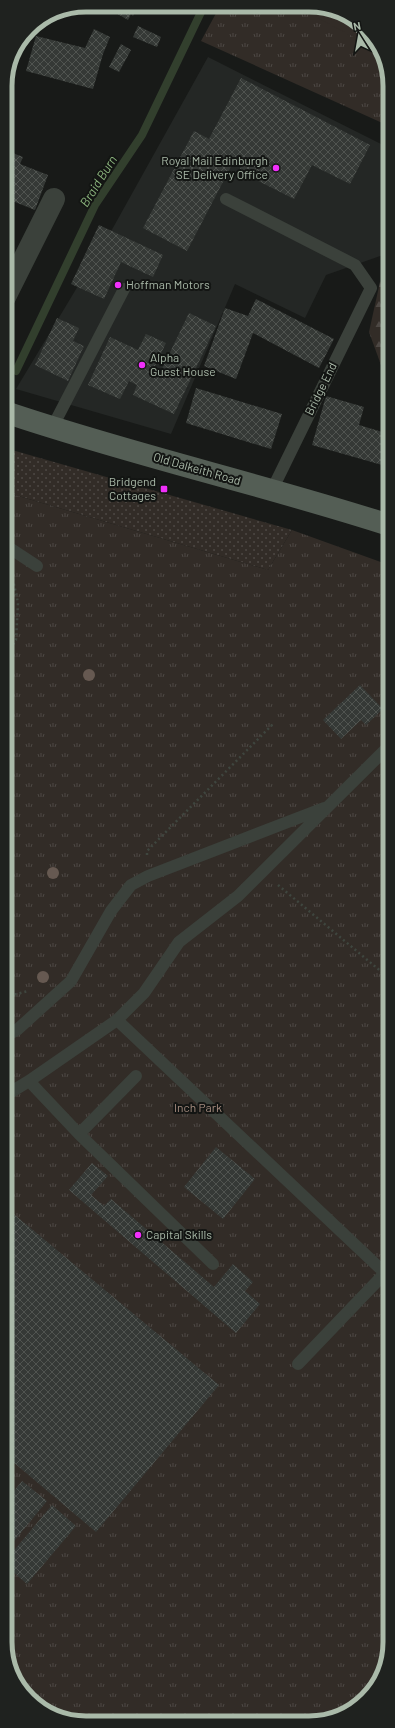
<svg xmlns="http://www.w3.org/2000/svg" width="395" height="1728" font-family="Barlow,sans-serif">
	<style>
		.built { fill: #242725 }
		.grass { fill: url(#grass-dots) }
		.forest { fill: url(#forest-firs) }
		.park { fill: url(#park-tufts) }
		.garden { fill: #322c27 }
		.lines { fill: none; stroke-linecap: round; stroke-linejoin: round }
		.stream { stroke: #323f2d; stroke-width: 8 }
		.building { fill: url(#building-cross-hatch) }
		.path { stroke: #3f463f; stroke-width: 2.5; stroke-dasharray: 2 3; stroke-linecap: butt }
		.service { stroke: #3b413b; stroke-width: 12 }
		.minor { stroke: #3b413b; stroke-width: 22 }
		.primary { stroke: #545e55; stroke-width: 22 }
		.tree { fill: #665951 }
		.poi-dot { fill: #f02ffa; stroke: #131513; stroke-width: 1.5 }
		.labels { text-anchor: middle; stroke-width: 4; stroke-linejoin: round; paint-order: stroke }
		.poi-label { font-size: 12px; fill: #aabaa9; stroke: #131513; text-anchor: start }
		.street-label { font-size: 12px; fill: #aabaa9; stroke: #131513 }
		.park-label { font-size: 12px; fill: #a68d80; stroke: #131513 }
		.water-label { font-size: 13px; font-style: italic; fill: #8db77f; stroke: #131513 }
		.rim { fill: none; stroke: #aabaa9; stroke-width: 5 }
	</style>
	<defs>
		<pattern id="grass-dots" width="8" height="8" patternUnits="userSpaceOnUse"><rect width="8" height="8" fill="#322c27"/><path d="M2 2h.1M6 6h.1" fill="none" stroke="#4d4844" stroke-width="1.8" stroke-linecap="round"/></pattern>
		<pattern id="forest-firs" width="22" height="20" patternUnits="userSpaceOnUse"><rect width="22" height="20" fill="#322c27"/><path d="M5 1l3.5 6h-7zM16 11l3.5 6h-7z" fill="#4d4844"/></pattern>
		<pattern id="park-tufts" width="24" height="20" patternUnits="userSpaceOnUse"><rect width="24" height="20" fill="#322c27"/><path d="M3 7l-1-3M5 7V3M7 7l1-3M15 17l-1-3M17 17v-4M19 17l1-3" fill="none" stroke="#4d4844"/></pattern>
		<pattern id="building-cross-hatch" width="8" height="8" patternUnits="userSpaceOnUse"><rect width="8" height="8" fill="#353936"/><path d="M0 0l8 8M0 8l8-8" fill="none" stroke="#505450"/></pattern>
	</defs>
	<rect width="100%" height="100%" fill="#181a18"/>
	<path class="built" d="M208,57L389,148V241L383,255L326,275L305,318L235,284L171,434L16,389L114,226Z"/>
	<path class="grass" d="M5,448L292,530L268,570L5,492Z"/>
	<path class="forest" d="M389,277V369L381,365L369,332L380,282Z"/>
	<path class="park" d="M220,6L325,7L366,29L389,75V126L201,41Z
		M5,492L268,570L292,530L389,565L390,1647L370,1696L345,1715L320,1722L70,1721L25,1696L6,1653Z"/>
	<path class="garden" d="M322,7L366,29L376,49L316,17Z"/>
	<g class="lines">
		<path class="stream" d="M16,371L95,205L142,135L204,6"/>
	</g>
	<path class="building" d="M102,5H139L133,16L131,14L128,20Z
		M138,26L161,37L157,47L133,37Z
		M94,29L110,37L103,54L93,89L26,71L36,36L85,48Z
		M121,44L131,50L119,72L109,67Z
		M241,78L370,145L350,184L312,165L294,199L239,171L245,159L237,155L187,251L143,228L194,131L209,139Z
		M5,150L23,157L20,164L48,175L35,210L5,198Z
		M99,225L163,255L153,277L121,262L104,299L71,284Z
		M256,299L334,339L319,368L253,333L236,379L204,366L225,308L248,316Z
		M189,313L216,326L174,414L133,395L137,385L129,381L120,399L88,385L110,337L138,350L146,334L166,343L154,368L161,371Z
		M57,318L79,328L73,341L84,346L68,381L35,365Z
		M196,388L282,414L271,449L186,423Z
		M326,396L364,407L359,425L389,434V467L312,445Z
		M360,685L383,709L366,725L361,720L341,739L323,720Z
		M216,1147L255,1179L223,1219L184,1187Z
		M92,1163L108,1176L91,1195L104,1206L111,1199L214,1287L233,1264L253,1282L245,1291L260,1304L236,1333L69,1190Z
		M10,1211L219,1385L96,1532L6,1456V1216Z
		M6,1470L14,1477L6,1487Z
		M22,1481L47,1501L6,1551V1501Z
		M52,1505L76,1526L27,1584L6,1566V1560Z"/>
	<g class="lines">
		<path class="path" d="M5,657L16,640L18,603L12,575
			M147,855V851L273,724
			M278,885L390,979
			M5,997L28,991"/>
		<path class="service" d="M226,199L355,265L371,288L272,490
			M52,428L124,289
			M5,545L37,566
			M117,1020L385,1273L298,1364
			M6,1036L18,1029L71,981L111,911L131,885L148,876L324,808
			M29,1081L79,1134L213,1264
			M6,1095L29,1081L117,1020L144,993L179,942L238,896L390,745
			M79,1134L136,1076"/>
		<path class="minor" d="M5,297L54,199"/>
		<path class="primary" d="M5,412C132,455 262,484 389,525"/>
	</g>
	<g class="tree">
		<circle cx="89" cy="675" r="6"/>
		<circle cx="53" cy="873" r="6"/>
		<circle cx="43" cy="977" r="6"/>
	</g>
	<g class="poi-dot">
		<circle cx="276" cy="168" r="4"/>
		<circle cx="118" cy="285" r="4"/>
		<circle cx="142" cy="365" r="4"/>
		<rect x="160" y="485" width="8" height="8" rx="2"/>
		<circle cx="138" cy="1235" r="4"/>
	</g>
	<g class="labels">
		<g class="poi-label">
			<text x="268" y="165" text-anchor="end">Royal Mail Edinburgh<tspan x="268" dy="14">SE Delivery Office</tspan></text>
			<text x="126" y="289">Hoffman Motors</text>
			<text x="150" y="362">Alpha<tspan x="150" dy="14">Guest House</tspan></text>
			<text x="156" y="486" text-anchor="end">Bridgend<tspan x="156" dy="14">Cottages</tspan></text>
			<text x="146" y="1239">Capital Skills</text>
		</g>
		<g class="street-label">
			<text transform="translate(321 389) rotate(-64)" y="4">Bridge End</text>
			<text transform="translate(197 469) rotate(16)" y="4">Old Dalkeith Road</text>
		</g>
		<g class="park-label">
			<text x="198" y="1112">Inch Park</text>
		</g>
		<g class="water-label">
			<text transform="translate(98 181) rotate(-58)" y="5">Braid Burn</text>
		</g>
	</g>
	<path d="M0 0H395V1728H0ZM86 12H309A74 74 0 0 1 383 86V1642A74 74 0 0 1 309 1716H86A74 74 0 0 1 12 1642V86A74 74 0 0 1 86 12Z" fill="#1f221f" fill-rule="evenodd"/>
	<path class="rim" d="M86 12H309A74 74 0 0 1 383 86V1642A74 74 0 0 1 309 1716H86A74 74 0 0 1 12 1642V86A74 74 0 0 1 86 12Z"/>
	<g transform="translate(359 36) rotate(349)" stroke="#131513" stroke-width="3" paint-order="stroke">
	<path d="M0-3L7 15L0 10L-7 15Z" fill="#aabaa9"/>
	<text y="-6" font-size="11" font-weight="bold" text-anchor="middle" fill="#aabaa9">N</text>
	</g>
</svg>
